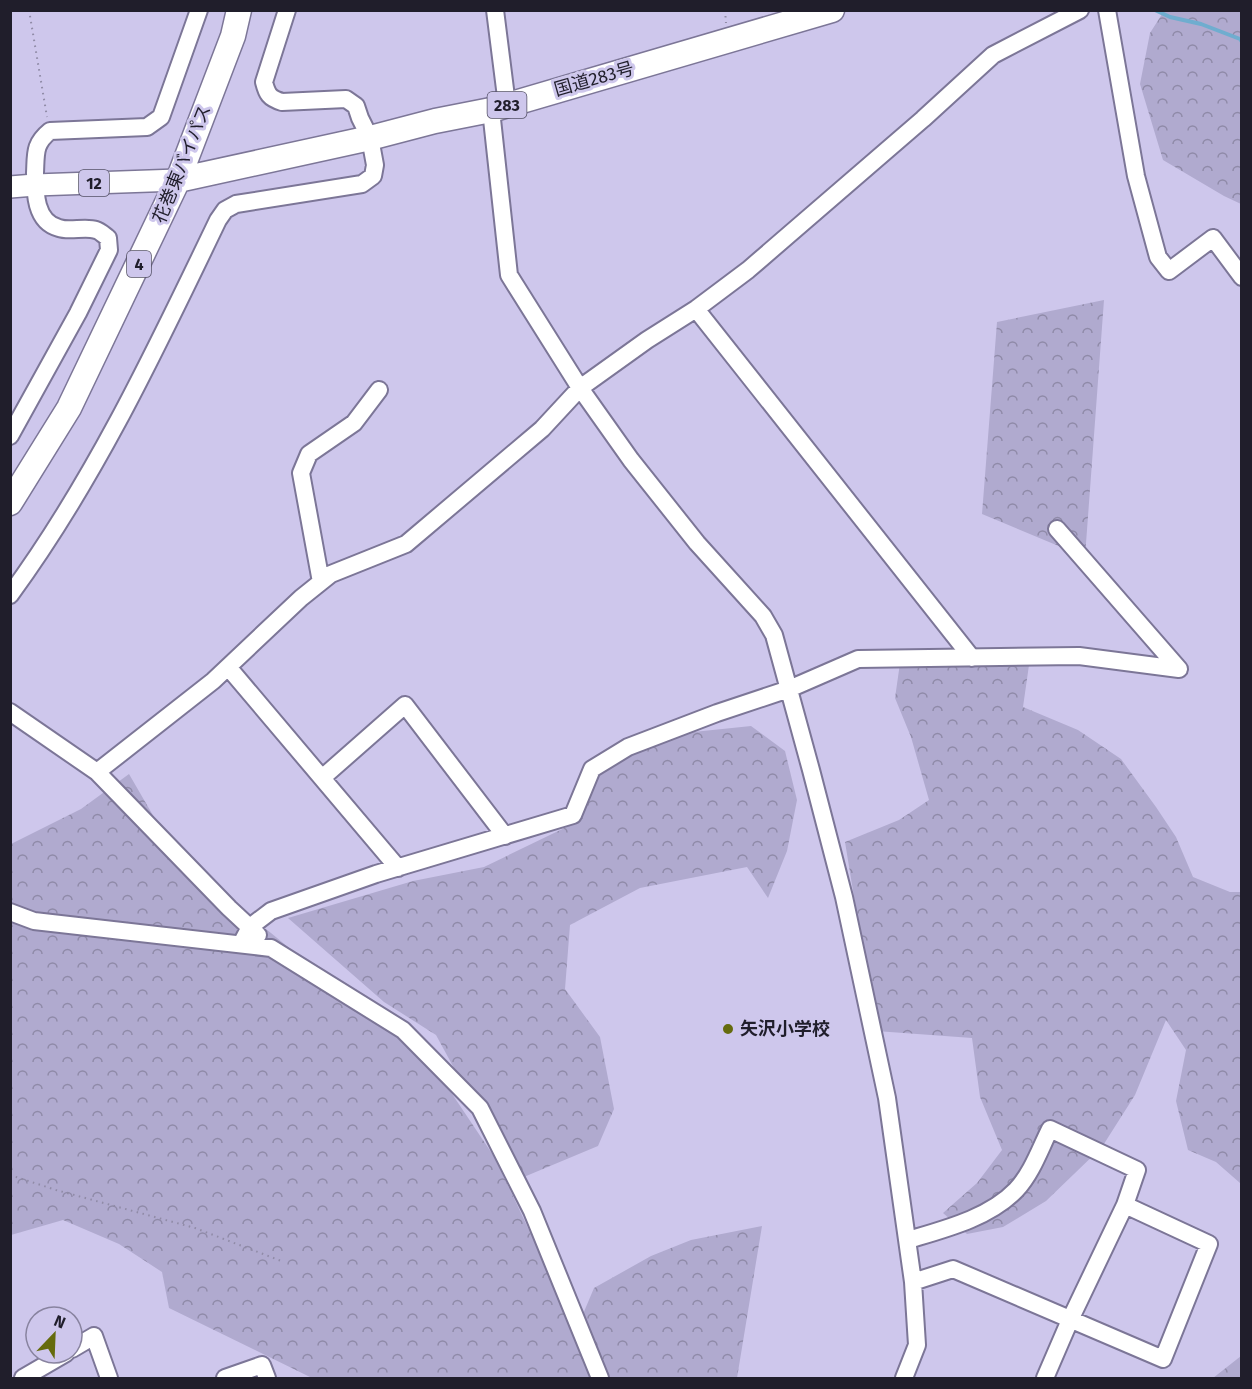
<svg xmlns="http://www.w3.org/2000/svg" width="1252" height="1389" font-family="'Fira Sans','Noto Sans JP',sans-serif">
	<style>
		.forest { fill: url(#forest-crowns) }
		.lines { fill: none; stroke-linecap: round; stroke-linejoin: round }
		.stream { stroke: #6fadcf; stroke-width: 4 }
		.minor-casing { stroke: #7c7697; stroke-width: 20 }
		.major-casing { stroke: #7c7697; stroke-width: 24 }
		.highway-casing { stroke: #7c7697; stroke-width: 27 }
		.path { stroke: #908ba7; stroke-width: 2; stroke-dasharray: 1.5 4.5; stroke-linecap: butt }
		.minor { stroke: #fff; stroke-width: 16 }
		.major { stroke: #fff; stroke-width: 21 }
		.highway { stroke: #fff; stroke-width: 24 }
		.poi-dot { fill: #656b0d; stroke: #cec7ec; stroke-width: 2 }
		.labels { text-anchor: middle; stroke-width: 6; stroke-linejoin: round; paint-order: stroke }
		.shield { fill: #cec7ec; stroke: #545165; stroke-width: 1.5 }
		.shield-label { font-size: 16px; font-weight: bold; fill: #201e2b }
		.street-label { font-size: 18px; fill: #201e2b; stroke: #cec7ec }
		.poi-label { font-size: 18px; font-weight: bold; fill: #201e2b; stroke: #cec7ec; text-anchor: start }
	</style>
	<defs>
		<pattern id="forest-crowns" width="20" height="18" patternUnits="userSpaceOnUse" patternTransform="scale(1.5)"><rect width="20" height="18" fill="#b0aacf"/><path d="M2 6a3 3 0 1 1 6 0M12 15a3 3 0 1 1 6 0" fill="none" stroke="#8f8aa8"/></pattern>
	</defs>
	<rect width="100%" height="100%" fill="#cec7ec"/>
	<path class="forest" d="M1164,11H1241V204L1224,196L1163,160L1140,84L1150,33Z
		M1104,300L1085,557L982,514L997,322Z
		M901,656L1029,665L1023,707L1078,730L1121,759L1156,807L1176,837L1193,877L1230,892H1241V1192L1240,1183L1216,1162L1188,1150L1176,1101L1186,1050L1166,1020L1135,1095L1102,1147L1046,1201L1003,1227L967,1234L943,1213L977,1183L1002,1150L980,1097L972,1038L876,1031L845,842L899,820L929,800L911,737L895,698Z
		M751,726L785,751L797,800L787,851L768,898L747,867L640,888L570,925L565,989L600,1037L614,1109L598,1146L519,1179L467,1092L436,1035L384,1002L288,918L413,881L484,867L581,820L604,763L626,739Z
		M129,774L180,862L271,933L434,1067L495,1158L553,1281L575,1333L594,1288L651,1256L691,1240L762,1226L737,1378H312L169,1308L162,1272L119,1244L63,1220L11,1235V844L81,809Z
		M1241,1356V1378H1213Z"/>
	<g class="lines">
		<path class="stream" d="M1155,10L1170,17L1201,24L1240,39L1242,42"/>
		<defs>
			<path id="minor" d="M495,10L507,105
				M1107,10L1136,176L1158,257L1169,271L1213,238L1242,277
				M491,110L509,275L580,388L631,460L697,543L763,616L774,635L811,770L844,897L887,1098L913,1282L917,1345L904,1378
				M696,309L972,658
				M10,436L78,313L109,250L108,238C104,235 100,231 96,230C85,226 70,232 59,228C35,222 35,192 35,173C36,153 34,144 50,131L147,127L161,117L199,10
				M1057,529L1179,669
				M321,582L301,473L309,454L354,423L379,390
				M10,595C95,479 156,349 218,220L225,210L236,204L362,184L373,176L375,165L370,138L360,118L356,106L346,99L282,102C269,98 267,94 264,82L287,10
				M228,667L398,868
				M10,712L97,772L229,908L258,935
				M97,772L213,681L301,598L331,574L406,544L542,429L580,388L647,340L696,309L748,270L923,119L993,55L1080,10
				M322,778L405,705L505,836
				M10,912L34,921L271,948L403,1030L480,1108L532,1211L600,1378
				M241,944L250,927L271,911L376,874L573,815L592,769L628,747L717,713L789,689L858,659L1079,656L1179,669
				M908,1240C945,1229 989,1218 1016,1190C1032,1173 1040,1149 1050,1129L1137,1170L1125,1205L1070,1320L1045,1378
				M913,1282L953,1269L1163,1359L1209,1244L1125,1205
				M72,1349L94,1336L109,1378
				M23,1378L66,1353
				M225,1378L262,1365L267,1378"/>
			<path id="major" d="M10,187L35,185L178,180"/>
			<path id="highway" d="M178,180L370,138L435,121L491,110L832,10
				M10,503L69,408L178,180L233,36L239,10"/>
		</defs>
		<use href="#minor" class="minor-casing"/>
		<use href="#major" class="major-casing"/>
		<use href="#highway" class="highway-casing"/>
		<path class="path" d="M29,10L47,117
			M725,10L726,23
			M10,1175L56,1190L195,1228L284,1262"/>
		<use href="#minor" class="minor"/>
		<use href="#major" class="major"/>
		<use href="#highway" class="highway"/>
	</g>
	<circle class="poi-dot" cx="728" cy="1029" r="6"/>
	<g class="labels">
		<g class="shield">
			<rect x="487.5" y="92" width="39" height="26" rx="4.5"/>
			<rect x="79" y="170" width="30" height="26" rx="4.5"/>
			<rect x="127" y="251" width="24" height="26" rx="4.5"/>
		</g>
		<g class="shield-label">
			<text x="507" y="111">283</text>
			<text x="94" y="189">12</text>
			<text x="139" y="270">4</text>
		</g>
		<g class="street-label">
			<text transform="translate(594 79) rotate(-16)" y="6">国道283号</text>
			<text transform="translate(182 164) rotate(-68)" y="6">花巻東バイパス</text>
		</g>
		<g class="poi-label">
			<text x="740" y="1035">矢沢小学校</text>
		</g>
	</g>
	<rect width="1252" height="1389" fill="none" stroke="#201e2b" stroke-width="24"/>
	<g transform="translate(54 1335) rotate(23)"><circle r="28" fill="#cec7ec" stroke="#88839f" stroke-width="1.5"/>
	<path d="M0-4.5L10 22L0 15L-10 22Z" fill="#656b0d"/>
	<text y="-9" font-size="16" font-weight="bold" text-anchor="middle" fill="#201e2b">N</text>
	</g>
</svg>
